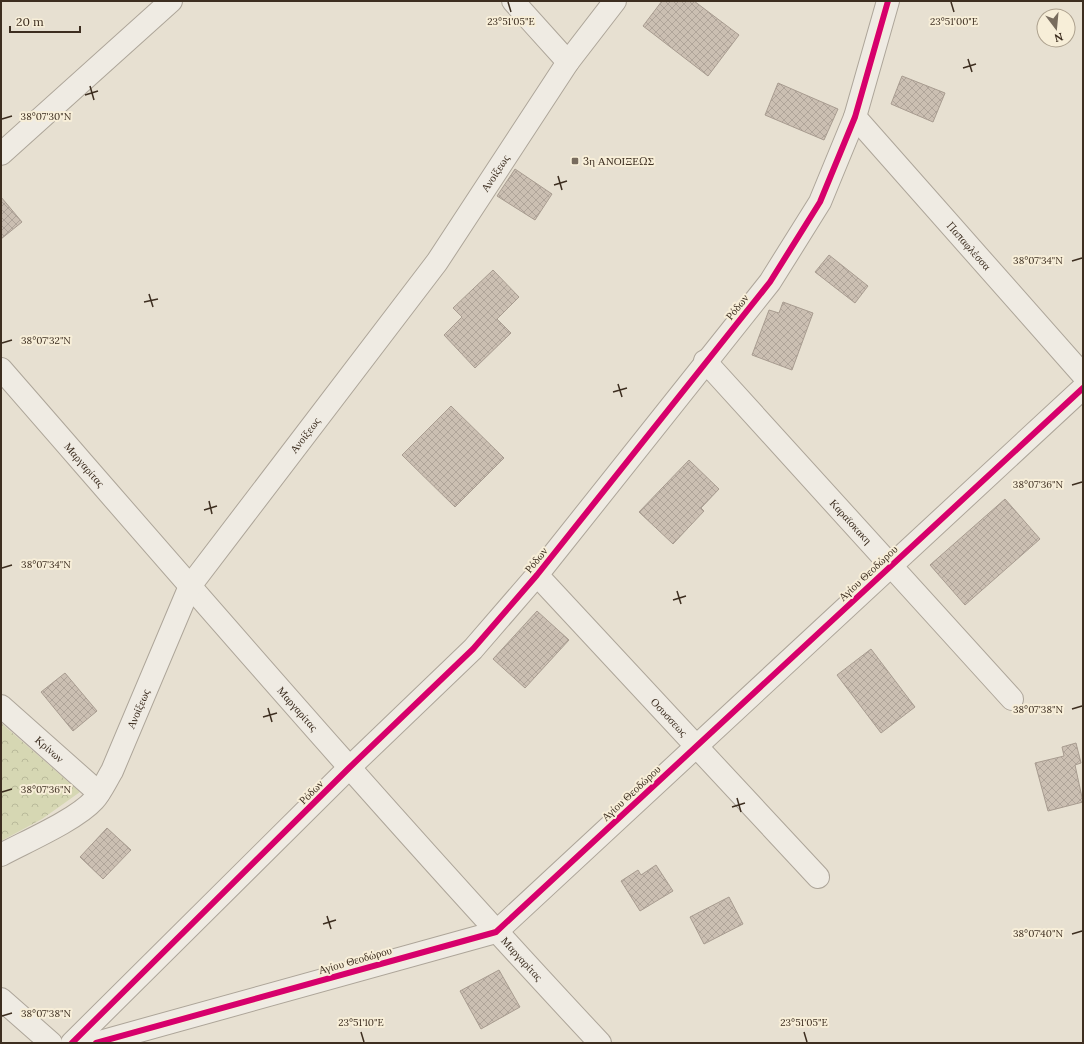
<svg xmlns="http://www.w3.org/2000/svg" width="1084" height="1044" font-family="Lora,serif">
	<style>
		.forest { fill: url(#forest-crowns) }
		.building { fill: url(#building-cross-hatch); stroke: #a89c90 }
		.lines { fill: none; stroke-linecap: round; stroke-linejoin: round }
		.minor-casing { stroke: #ada599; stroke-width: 24 }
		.tertiary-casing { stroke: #ada599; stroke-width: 24 }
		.minor { stroke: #efebe3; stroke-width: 22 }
		.tertiary { stroke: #efebe3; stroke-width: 22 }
		.cycleway-casing { stroke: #f7eed8; stroke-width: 8 }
		.cycleway { stroke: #d6006c; stroke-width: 6 }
		.ticks { fill: none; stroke: #3d2e20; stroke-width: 1.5 }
		.poi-dot { fill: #786c5e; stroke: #f7eed8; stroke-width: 1.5 }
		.labels { text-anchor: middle; stroke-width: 4; stroke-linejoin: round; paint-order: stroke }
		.poi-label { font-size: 11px; fill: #3d2e20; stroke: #f7eed8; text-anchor: start }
		.street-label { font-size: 11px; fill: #3d2e20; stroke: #f7eed8 }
		.ticks-label { font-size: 10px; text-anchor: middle; fill: #3d2e20; stroke: #f7eed8; stroke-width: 4; stroke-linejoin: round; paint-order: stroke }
	</style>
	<defs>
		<pattern id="forest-crowns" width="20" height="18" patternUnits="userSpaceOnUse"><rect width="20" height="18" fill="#d6d7b3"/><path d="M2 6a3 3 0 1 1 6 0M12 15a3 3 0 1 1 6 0" fill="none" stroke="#b9b99a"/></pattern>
		<pattern id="building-cross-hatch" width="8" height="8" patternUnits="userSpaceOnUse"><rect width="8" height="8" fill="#cbbfb2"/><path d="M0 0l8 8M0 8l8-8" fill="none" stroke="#afa499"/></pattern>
	</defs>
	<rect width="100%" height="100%" fill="#e7e0d1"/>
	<path class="forest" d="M1,723L80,792L42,819L1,841Z"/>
	<path class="building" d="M662,1H694L739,35L708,76L643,26Z
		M902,76L945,93L933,122L891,104Z
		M778,83L838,109L824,140L765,115Z
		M515,169L552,194L535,220L497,196Z
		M1,197L22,222L1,239Z
		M829,255L868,286L855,303L815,272Z
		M493,270L519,297L497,319L511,333L475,368L444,335L462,317L453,308Z
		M783,302L813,313L792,370L752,355L769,310L779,313Z
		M451,406L504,458L455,507L402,455Z
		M689,460L719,489L701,508L704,511L673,544L639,512Z
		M1005,499L1040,539L965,605L930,565Z
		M537,611L569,640L525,688L493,659Z
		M871,649L915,707L881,733L837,675Z
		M65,673L97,711L73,731L41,692Z
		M1076,743L1081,763L1075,765L1083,802L1048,811L1035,763L1064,756L1062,747Z
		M107,828L131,850L103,879L80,857Z
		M656,865L673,891L640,911L621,881L638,870L641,875Z
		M729,897L743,924L704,944L690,917Z
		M499,970L520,1007L481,1029L460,991Z"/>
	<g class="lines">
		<defs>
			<g id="minor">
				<path d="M513,1L568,62"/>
				<path id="s1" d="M855,117L1083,375"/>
				<path d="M1,154L171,1"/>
				<path id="s2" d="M705,361L1012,699"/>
				<path id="s3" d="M1,369C198,595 394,823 600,1043"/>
				<path id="s4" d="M537,575L818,877"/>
				<path id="s5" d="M1,706L99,793"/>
				<path d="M1,999L51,1043"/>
				<path d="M72,1043L349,768L473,649L537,575L770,282L820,202L855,117L888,1"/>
				<path d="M96,1043L496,932L1083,388"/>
			</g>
			<g id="tertiary">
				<path id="s6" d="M1,855C25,842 76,820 94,800C101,792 106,781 112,771L190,586L437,262L568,62L615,1"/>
			</g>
		</defs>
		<use href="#minor" class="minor-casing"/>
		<use href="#tertiary" class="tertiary-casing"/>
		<use href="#minor" class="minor"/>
		<use href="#tertiary" class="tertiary"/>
		<defs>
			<path id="cycleway" d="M72,1043L349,768L473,649L537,575L770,282L820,202L855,117L888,1
				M96,1043L496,932L1083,388"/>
		</defs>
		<use href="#cycleway" class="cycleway-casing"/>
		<use href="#cycleway" class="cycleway"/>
	</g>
	<path class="ticks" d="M508,2L511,12M951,2L954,12M968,59L972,72M963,68L976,64M90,86L94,100M85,95L98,91M2,119L12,116M558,176L562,190M554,185L567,181M1072,261L1082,258M149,294L153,307M144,302L158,299M2,343L12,340M618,384L622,397M613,392L627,388M1072,485L1082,482M209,501L212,514M204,510L217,506M2,568L12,565M677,591L681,604M673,600L686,596M268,708L272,722M1072,709L1082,706M263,717L277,713M2,792L12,789M737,798L741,812M732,807L745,803M327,916L331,929M323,924L336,920M1072,934L1082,931M2,1016L12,1013M361,1032L364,1042M804,1032L807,1042"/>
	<rect class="poi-dot" x="571" y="157" width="8" height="8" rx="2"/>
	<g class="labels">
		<g class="poi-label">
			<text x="583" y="165">3η ΑΝΟΙΞΕΩΣ</text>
		</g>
		<g class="street-label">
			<text dy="4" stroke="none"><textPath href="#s6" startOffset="857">Ανοίξεως</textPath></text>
			<text dy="4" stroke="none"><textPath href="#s1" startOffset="172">Παπαφλέσσα</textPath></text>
			<text transform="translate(737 307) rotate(-51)" y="4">Ρόδων</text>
			<text dy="4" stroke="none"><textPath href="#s6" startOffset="533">Ανοίξεως</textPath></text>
			<text dy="4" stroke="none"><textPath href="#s3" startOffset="127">Μαργαρίτας</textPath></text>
			<text dy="4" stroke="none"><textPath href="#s2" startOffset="217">Καραϊσκακη</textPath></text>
			<text transform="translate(536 560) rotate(-51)" y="4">Ρόδων</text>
			<text transform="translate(868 573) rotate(-43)" y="4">Αγίου Θεοδώρου</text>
			<text dy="4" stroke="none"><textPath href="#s6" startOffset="210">Ανοίξεως</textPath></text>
			<text dy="4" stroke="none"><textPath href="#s3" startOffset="451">Μαργαρίτας</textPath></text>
			<text dy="4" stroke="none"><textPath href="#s4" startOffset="194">Οσυσσεως</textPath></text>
			<text dy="4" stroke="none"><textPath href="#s5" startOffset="65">Κρίνων</textPath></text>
			<text transform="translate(311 792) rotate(-45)" y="4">Ρόδων</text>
			<text transform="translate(631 793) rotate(-43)" y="4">Αγίου Θεοδώρου</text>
			<text dy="4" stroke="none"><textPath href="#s3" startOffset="787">Μαργαρίτας</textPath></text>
			<text transform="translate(355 960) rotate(-16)" y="4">Αγίου Θεοδώρου</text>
		</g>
	</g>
	<g class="ticks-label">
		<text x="511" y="25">23°51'05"E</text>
		<text x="954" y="25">23°51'00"E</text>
		<text x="46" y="120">38°07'30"N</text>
		<text x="1038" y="264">38°07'34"N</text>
		<text x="46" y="344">38°07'32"N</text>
		<text x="1038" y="488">38°07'36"N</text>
		<text x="46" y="568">38°07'34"N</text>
		<text x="1038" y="713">38°07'38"N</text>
		<text x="46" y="793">38°07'36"N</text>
		<text x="1038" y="937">38°07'40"N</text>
		<text x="46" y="1017">38°07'38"N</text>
		<text x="361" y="1026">23°51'10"E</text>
		<text x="804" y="1026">23°51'05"E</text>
	</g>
	<rect width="1084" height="1044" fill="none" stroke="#3d2e20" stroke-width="4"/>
	<g transform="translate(1056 28) rotate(164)"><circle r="19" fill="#f7eed8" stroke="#ada18e"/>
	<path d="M0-3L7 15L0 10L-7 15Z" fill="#786c5e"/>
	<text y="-6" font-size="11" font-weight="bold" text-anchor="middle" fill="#3d2e20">N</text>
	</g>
	<path d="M10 26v6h70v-6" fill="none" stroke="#3d2e20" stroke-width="2"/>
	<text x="16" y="26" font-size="12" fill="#3d2e20" stroke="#f7eed8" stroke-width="3" paint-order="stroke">20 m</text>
</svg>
